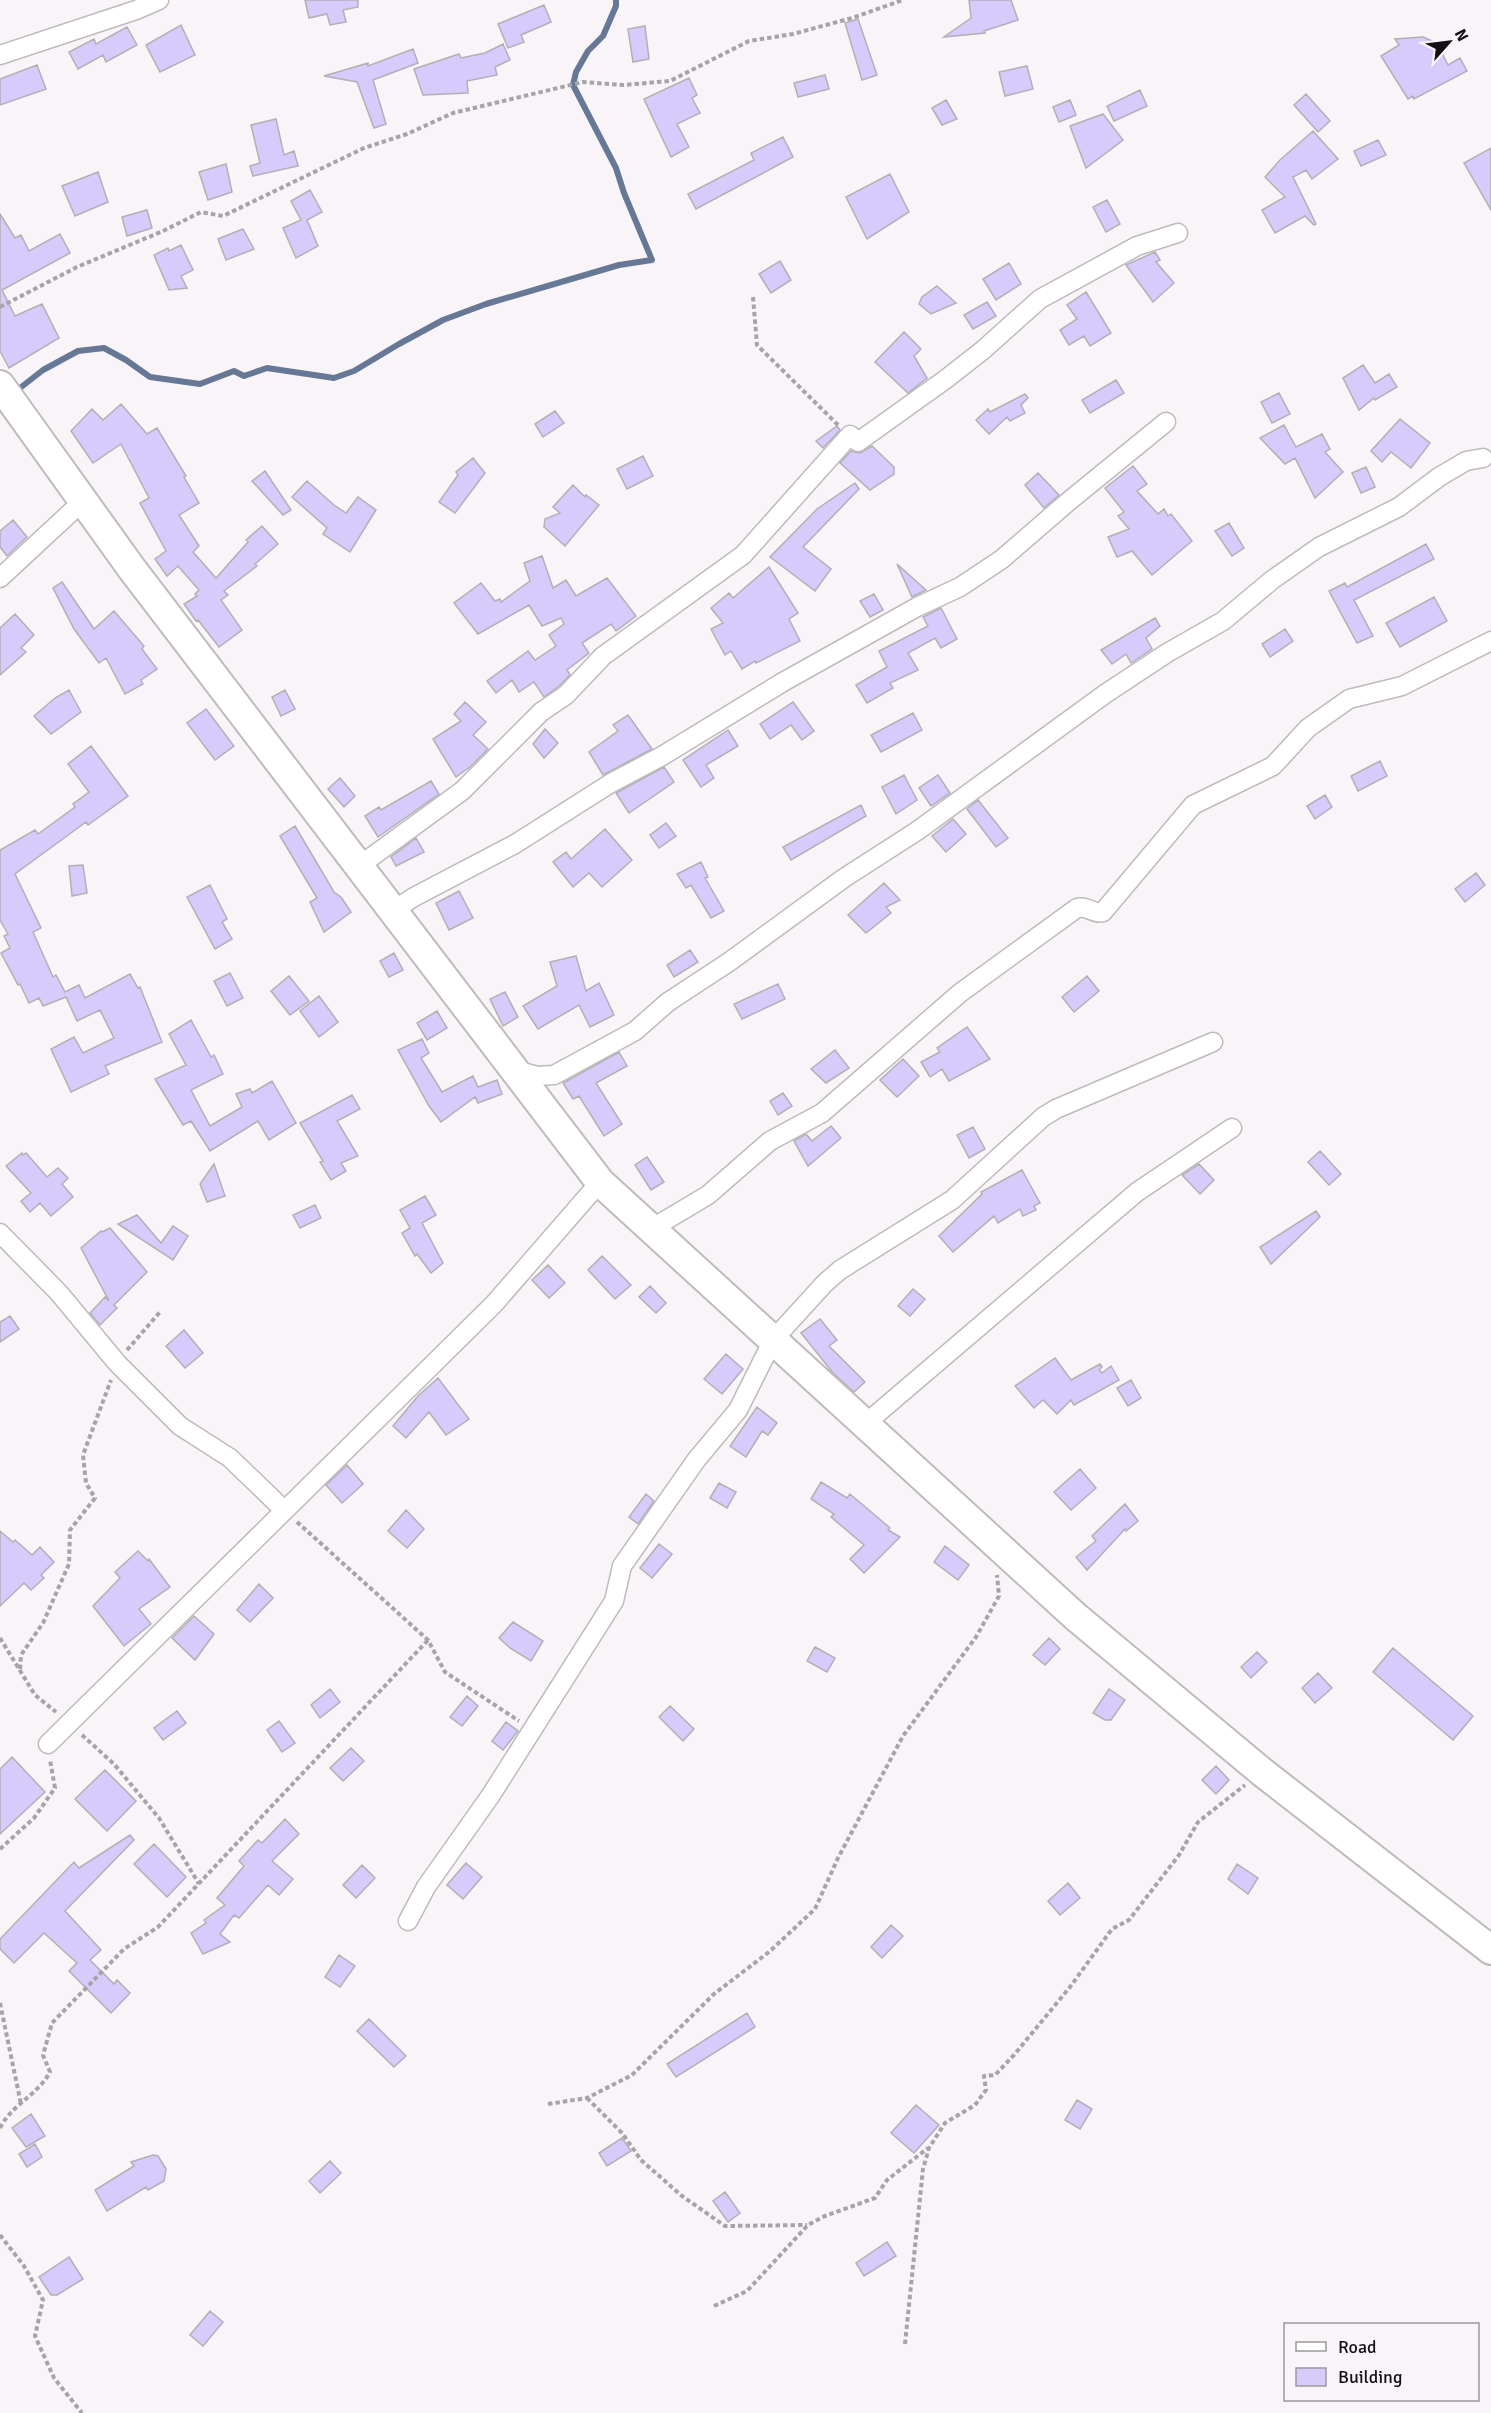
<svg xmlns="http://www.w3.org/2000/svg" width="1491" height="2413" font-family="Signika,sans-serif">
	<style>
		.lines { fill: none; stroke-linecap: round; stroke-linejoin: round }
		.stream { stroke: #677896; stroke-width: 6 }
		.building { fill: #d6cbfb; stroke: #b1b0b5; stroke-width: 1.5 }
		.street-casing { stroke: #bebabd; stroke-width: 21 }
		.primary-casing { stroke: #bebabd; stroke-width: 32 }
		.path { stroke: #a7a4a7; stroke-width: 4; stroke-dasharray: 4.5 3; stroke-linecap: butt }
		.street { stroke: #fff; stroke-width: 18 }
		.primary { stroke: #fff; stroke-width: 28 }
	</style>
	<rect width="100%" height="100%" fill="#f8f4f8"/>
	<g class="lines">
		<path class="stream" d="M20,388L43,370L78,351L104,348L126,360L150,377L200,384L234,371L244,376L267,368L334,378L354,371L399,344L443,320L486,304L619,265L652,260L624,193L616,168L573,85L576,72L588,51L603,36L616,6V0"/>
	</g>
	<path class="building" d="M305,0H358V7L343,10L346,22L330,25L327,14L309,18Z
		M969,0H1011L1018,20L984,31L985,33L944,37L971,18Z
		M544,5L551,22L521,35L524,42L508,48L498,24Z
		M858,19L877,75L862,80L845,23Z
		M181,25L195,55L160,72L146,45Z
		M645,26L649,59L633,62L628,29Z
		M127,27L137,45L106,62L103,55L78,69L69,52L94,39L96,44Z
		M1423,37L1437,43L1448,65L1460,58L1467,71L1414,99L1413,96L1408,99L1381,56L1399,45L1395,39Z
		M503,44L510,60L495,67L497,75L467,81L468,93L423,95L414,69L459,54L461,58L485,53Z
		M413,49L418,63L373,80L386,124L374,128L357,82L324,76L368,63V66Z
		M37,65L46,89L0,105V79Z
		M1027,66L1033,89L1005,96L999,72Z
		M825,75L829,89L798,97L794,83Z
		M689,78L697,95L692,98L700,113L677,124L689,147L671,157L644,99Z
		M1140,90L1147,106L1114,121L1107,106Z
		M1306,94L1330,121L1318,132L1294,105Z
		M946,100L957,119L942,125L932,108Z
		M1070,100L1076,115L1059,122L1053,107Z
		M1103,114L1123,140L1086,168L1070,126Z
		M276,119L284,155L294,151L298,166L253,176L250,166L260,163L251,125Z
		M1313,131L1338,159L1312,179L1306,170L1293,177L1316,224L1314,225L1305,216L1275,233L1262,210L1285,197L1265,177L1280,160Z
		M783,137L793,157L696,209L688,194L754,160L751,153Z
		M1378,140L1386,155L1361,166L1354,151Z
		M1491,148V210L1464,163Z
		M226,164L232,192L208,200L199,172Z
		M98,172L108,202L75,216L62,186Z
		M890,174L909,212L867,239L846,197Z
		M310,190L322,212L307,220L318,246L296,258L283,228L301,220L291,201Z
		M1107,200L1120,224L1106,232L1093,207Z
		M147,210L152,228L127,236L122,217Z
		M0,214L15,238L21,235L29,251L60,234L70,253L2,290L15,316L42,304L59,338L9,368L0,351Z
		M243,229L254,249L226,260L218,239Z
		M181,245L193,270L181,276L187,288L169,290L154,255L168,248L169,251Z
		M1155,252L1160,260L1156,262L1174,283L1153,302L1126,265Z
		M780,261L791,280L771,293L759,274Z
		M1009,263L1021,284L996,300L983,279Z
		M937,286L956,303L931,314L919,304L922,297Z
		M1086,292L1111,333L1090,346L1084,336L1069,345L1060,330L1077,319L1067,305Z
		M987,302L996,316L973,329L964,315Z
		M904,332L921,349L914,356L927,378L908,393L875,362Z
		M1363,365L1375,383L1389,374L1397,387L1375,400L1374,398L1359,410L1343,378Z
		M1116,380L1124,393L1090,413L1082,400Z
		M1279,393L1290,414L1272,423L1261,402Z
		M1025,394L1028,398L1021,405L1025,413L1010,421L1007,417L989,434L976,420L988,409L990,412Z
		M121,404L147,434L157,428L186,476L184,477L199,503L179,515L199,546L193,552L216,578L248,542L246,540L262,526L278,544L255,564L257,566L224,591L228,595L221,600L242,630L219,647L198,620L196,621L184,604L197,596L195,594L199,590L178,566L167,576L155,559L166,551L140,503L149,498L121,444L93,463L71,431L92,409L103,420Z
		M555,411L564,423L543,437L535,424Z
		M1400,419L1430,443L1411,468L1391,452L1382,462L1371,451Z
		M1284,425L1296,447L1322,434L1330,449L1325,452L1343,472L1315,498L1295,458L1285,464L1260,438Z
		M837,426L840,430L823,448L816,441Z
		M872,446L894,467V474L870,490L840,463L851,451L860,453Z
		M643,456L653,476L627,489L617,469Z
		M473,458L485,473L455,513L439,502L458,475L456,472Z
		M1133,466L1147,484L1137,491L1158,514L1164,509L1168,516L1171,514L1192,541L1152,575L1132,551L1117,557L1108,537L1129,529L1118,516L1124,512L1105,488Z
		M1366,467L1375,487L1361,493L1352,473Z
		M265,471L291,510L283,515L252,481Z
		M1038,473L1059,495L1044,508L1025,485Z
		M307,481L334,505L346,513L358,497L376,510L350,552L323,534L327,528L292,497Z
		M855,483L859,489L803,547L831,569L815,591L770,557L817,509Z
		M573,485L585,497L586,495L599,505L565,546L544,527L545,519L560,513L553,507Z
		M13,520L27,537L7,556L0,547V531Z
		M1229,523L1244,548L1232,556L1215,531Z
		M1426,544L1434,559L1354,600L1373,636L1357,643L1329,591L1345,583L1347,587Z
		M542,556L553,588L566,580L576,596L607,578L636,616L616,631L611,624L582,643L589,653L567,670L570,675L559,686L544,697L534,682L519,692L512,680L496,693L487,681L528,651L535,660L556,646L549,635L564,624L561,618L542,626L529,605L478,634L454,603L481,583L495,601L500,599L501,602L530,581L524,563Z
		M897,564L926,590L912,597Z
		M769,567L798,613L789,619L800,641L756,663L755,661L742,669L731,651L725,655L711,629L723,623L711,608L729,593L733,598Z
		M62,582L94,629L114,611L144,646L142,649L157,669L141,680L143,684L125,694L106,658L99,663L74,629L53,588Z
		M874,594L883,610L870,617L860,601Z
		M1434,597L1447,621L1400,647L1386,623Z
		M941,608L957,639L941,648L935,638L908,653L918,670L890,683L893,688L867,703L856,685L887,667L879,651L928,626L923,617Z
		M15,614L34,635L21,648L26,652L0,675V628Z
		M1155,618L1160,626L1146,638L1152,649L1131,663L1126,654L1112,664L1101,650Z
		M1285,629L1293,641L1270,657L1262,644Z
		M69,690L81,712L51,734L34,716L55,698Z
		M285,690L295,709L281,716L272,697Z
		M465,702L486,722L473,735L488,749L470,767L456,777L433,739L461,721L454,714Z
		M793,702L814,731L802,740L791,725L770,739L760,724Z
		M206,709L234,746L215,760L187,723Z
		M913,713L922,730L881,752L871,735Z
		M628,715L652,749L603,775L589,752L618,731L613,725Z
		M545,729L558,743L544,758L533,744Z
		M728,730L738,746L706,765L714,778L701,787L683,760Z
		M91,746L128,796L88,825L86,822L15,874L41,928L33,932L53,977L56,975L65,992L79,985L85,998L130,974L138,988L140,987L162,1042L105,1066L109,1074L71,1092L51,1049L74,1037L83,1053L114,1038L100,1010L77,1021L66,997L43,1006L39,998L29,1003L20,984L18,985L1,953L10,948L4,936L8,934L0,920V850L35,830L38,834L75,807L73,804L89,792L68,764Z
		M1380,761L1387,776L1358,791L1351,776Z
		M664,767L674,782L629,813L616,793Z
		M904,775L917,800L896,814L882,787Z
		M938,775L950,793L931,806L919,788Z
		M340,778L355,796L344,807L328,789Z
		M431,781L439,794L378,837L365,816L379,807L381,810Z
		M1325,795L1332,807L1315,819L1307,806Z
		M978,800L1008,838L996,847L967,809Z
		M861,805L866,816L791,860L783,847Z
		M953,819L966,834L946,852L932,836Z
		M666,823L676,836L659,848L650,835Z
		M295,826L334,892L341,897L351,912L324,932L310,902L317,898L280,836Z
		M605,829L632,860L602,887L589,873L573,887L553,862L566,852L571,859Z
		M416,838L424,852L396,866L391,857Z
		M701,862L708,877L705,878L724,911L711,918L691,885L686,888L677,874Z
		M83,865L87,893L72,896L69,866Z
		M1476,873L1485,885L1465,902L1455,889Z
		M884,883L900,900L886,907L891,913L866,933L848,915Z
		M210,885L227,919L222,922L232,939L215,949L187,897Z
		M459,891L473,918L449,930L436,903Z
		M690,950L698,962L674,977L667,965Z
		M394,953L403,970L389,977L380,961Z
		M576,956L586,991L599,983L614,1015L590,1027L579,1005L538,1029L523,1006L557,986L550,962Z
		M230,973L243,998L227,1006L214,981Z
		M289,976L309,1001L290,1015L271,991Z
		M1087,976L1099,991L1074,1012L1062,997Z
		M778,984L785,999L742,1019L734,1004Z
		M505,992L518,1017L503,1026L490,999Z
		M319,996L338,1022L319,1037L300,1011Z
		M437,1011L447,1028L427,1040L417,1023Z
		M191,1020L211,1057L214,1055L223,1074L191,1090L210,1126L242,1107L236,1094L250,1089L252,1093L272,1081L296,1123L269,1140L258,1121L210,1151L191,1121L183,1125L155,1079L186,1065L169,1034Z
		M967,1027L990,1059L949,1081L942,1069L930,1077L921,1062L940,1052L937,1048Z
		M422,1039L429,1053L421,1058L442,1092L473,1076L478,1087L497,1080L502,1094L478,1103L475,1097L441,1122L429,1106L398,1050Z
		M835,1050L849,1068L826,1083L811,1069Z
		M619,1052L627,1066L596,1083L622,1124L604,1136L579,1096L573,1099L563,1083Z
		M903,1059L919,1076L897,1097L880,1080Z
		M783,1093L792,1106L778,1115L770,1101Z
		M352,1095L360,1109L337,1121L358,1156L341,1163L346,1171L331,1180L320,1162L323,1161L300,1123Z
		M831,1126L841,1138L808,1166L794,1141L806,1134L812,1141Z
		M973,1127L985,1149L969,1158L957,1135Z
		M1320,1151L1341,1174L1329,1185L1308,1162Z
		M22,1153L23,1155L26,1153L47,1177L58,1168L68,1178L62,1184L73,1197L51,1216L40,1203L30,1212L21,1201L31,1193L6,1166Z
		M647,1157L664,1182L651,1190L635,1165Z
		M214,1164L225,1196L207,1202L200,1184Z
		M1199,1164L1214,1180L1200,1194L1182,1175Z
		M1022,1170L1040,1203L1034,1206L1036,1210L1023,1216L1020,1209L998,1223L994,1216L953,1252L939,1236L982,1194L981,1192Z
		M425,1196L436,1215L422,1223L443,1263L431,1273L417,1254L415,1256L402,1233L410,1228L400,1210Z
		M315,1205L321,1218L300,1228L293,1215Z
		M1316,1211L1320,1217L1271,1264L1260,1247Z
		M137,1215L161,1243L173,1226L188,1236L173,1260L118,1224Z
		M110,1228L147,1272L114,1305L117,1308L100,1325L90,1313L105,1297L109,1301L81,1248L101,1231L102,1232Z
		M602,1256L631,1285L615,1299L588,1270Z
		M548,1265L565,1283L549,1298L532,1280Z
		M650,1286L666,1303L656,1313L639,1297Z
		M913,1289L925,1299L910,1316L898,1306Z
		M10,1316L19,1329L0,1342V1322Z
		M820,1319L837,1340L829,1346L865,1382L854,1392L833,1373L801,1333Z
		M184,1330L203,1353L185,1368L166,1346Z
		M726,1354L743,1369L722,1394L704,1379Z
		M1055,1358L1071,1380L1100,1364L1102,1367L1099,1370L1102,1373L1111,1366L1119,1380L1074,1405L1071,1400L1057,1414L1043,1400L1034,1408L1015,1386Z
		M438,1378L469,1419L446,1435L429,1412L406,1438L393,1426L418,1396Z
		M1131,1380L1141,1398L1128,1406L1117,1388Z
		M757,1407L777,1423L768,1435L762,1431L746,1457L730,1446Z
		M347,1465L363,1484L342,1503L326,1485Z
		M1080,1469L1096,1488L1071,1510L1054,1492Z
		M821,1482L847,1498L850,1494L890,1528L888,1530L900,1537L864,1573L850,1559L864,1545L831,1517L834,1514L811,1499Z
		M719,1483L736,1492L727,1508L710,1498Z
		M646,1494L654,1501L638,1524L629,1517Z
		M1125,1504L1138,1521L1126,1531L1125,1529L1087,1570L1076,1557L1096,1541L1092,1536Z
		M406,1510L424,1529L407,1548L388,1531Z
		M0,1531L13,1542L15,1540L32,1555L40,1547L54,1562L41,1575L44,1578L31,1590L24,1583L0,1606Z
		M659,1544L672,1554L652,1578L640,1568Z
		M945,1546L969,1565L958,1580L934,1562Z
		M138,1551L148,1561L149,1559L170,1587L139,1609L151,1624L124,1646L93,1606L120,1578L115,1572Z
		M259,1584L273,1598L250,1622L237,1610Z
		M194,1616L214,1634L195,1660L172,1638Z
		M513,1622L543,1641L531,1661L510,1648L499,1638Z
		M1049,1638L1060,1649L1045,1665L1033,1655Z
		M815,1647L835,1658L827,1672L807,1661Z
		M1393,1648L1473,1716L1453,1740L1373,1672Z
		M1257,1652L1267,1662L1251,1678L1241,1667Z
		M1318,1673L1332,1688L1315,1703L1302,1688Z
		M330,1689L340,1702L320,1718L311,1705Z
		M1109,1689L1125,1700L1111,1720H1105L1093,1713Z
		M467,1696L478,1706L462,1726L450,1717Z
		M670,1706L694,1729L683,1741L659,1717Z
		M177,1711L186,1723L163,1740L154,1728Z
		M279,1721L295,1743L282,1752L267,1730Z
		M506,1722L518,1731L503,1750L492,1741Z
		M351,1748L364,1761L343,1781L330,1768Z
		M12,1757L45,1792L0,1834V1769Z
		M1216,1766L1229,1780L1216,1794L1202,1780Z
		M105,1770L136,1801L107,1831L75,1799Z
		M285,1819L299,1834L272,1861L293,1879L279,1895L268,1885L239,1918L234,1915L220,1934L230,1942L203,1954L191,1933L206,1923L204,1920L225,1905L217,1898L244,1866L239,1861L258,1840L262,1843Z
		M130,1835L134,1840L65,1911L101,1950L90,1960L114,1984L117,1980L130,1993L111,2013L69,1971L77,1963L44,1933L14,1963L0,1949V1939L74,1862L79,1868Z
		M154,1844L186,1877L167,1897L134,1864Z
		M466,1863L482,1877L463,1899L447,1885Z
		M1237,1864L1258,1878L1248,1894L1228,1879Z
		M362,1865L375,1878L356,1898L343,1885Z
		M1068,1883L1080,1898L1060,1915L1048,1901Z
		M891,1925L903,1936L882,1958L871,1947Z
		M339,1955L355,1966L340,1987L325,1977Z
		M747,2013L755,2027L676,2077L667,2064Z
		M369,2019L406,2056L394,2067L357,2031Z
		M1077,2100L1092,2109L1080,2129L1065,2120Z
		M916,2105L939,2125L914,2153L891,2133Z
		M31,2114L45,2136L26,2147L12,2128Z
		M622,2138L631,2151L607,2166L599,2153Z
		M35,2144L42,2157L27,2167L19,2154Z
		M153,2155L158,2156L166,2169L164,2181L148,2190L146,2187L107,2211L95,2190L134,2166L131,2162Z
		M330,2161L341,2173L320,2193L309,2181Z
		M725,2192L740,2213L728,2222L713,2201Z
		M887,2242L896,2256L864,2276L856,2263Z
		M69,2257L83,2279L57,2295H51L39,2277Z
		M210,2311L223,2322L203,2346L190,2335Z"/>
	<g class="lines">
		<defs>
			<path id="street" d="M0,55L136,10L159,0
				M0,578L83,501
				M359,866L462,791L541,712L566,695L603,656L743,555L850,435L858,442L946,379L983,350L1040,299L1137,246L1178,233
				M394,910L414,897L515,844L611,783L662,756L783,682L917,607L960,587L1002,559L1069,501L1166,422
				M515,1070L537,1076L554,1075L635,1031L668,1002L729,962L844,878L917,831L1105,694L1167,653L1223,621L1272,580L1319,547L1399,507L1439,477L1466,461L1483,458
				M651,1229L708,1195L770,1141L822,1113L960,993L1077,908C1087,905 1094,915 1103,912L1193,805L1273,766L1308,728L1349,699L1402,686L1491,641
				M0,1233L59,1293L117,1363L180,1426L230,1458L284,1510
				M865,1424L1137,1192L1232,1128
				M48,1744L494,1304L600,1182
				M408,1921L426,1887L491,1795L614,1601L622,1566L697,1459L738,1410L773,1340L825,1283L840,1270L952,1200L1043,1117L1056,1109L1213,1042"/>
			<path id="primary" d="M0,385L132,569L600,1182L1076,1617L1262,1772L1491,1950"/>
		</defs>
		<use href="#street" class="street-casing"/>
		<use href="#primary" class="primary-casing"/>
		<path class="path" d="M753,297L757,345L838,425
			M0,307L77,267L163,231L201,212L223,216L364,148L407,134L453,113L583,82L623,85L670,81L749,41L793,34L852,18L903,0
			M127,1350L160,1312
			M297,1522L428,1640L445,1672L519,1721
			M0,1638L35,1695L56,1712
			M20,1669L21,1655L43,1623L69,1564L70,1530L95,1498L86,1483L83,1455L111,1380
			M82,1735L114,1764L159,1818L199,1884
			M0,1849L34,1818L55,1788L50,1760
			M0,2003L21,2104
			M587,2098L622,2133L641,2160L682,2196L725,2226L807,2225
			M548,2104L587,2098L632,2075L714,1994L769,1952L815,1909L838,1858L903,1736L976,1637L999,1596L997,1575
			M0,2128C12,2104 37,2096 50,2072L43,2055L52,2023L124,1949L158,1927L428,1640
			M0,2235L24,2266L43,2300L35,2336L54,2378L82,2413
			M714,2306L747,2291L808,2225L825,2216L875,2198L887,2180L928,2148
			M905,2344L923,2169L929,2148L945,2123L975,2105L986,2090L984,2076L995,2075L1014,2055L1070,1987L1112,1929L1129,1920L1179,1855L1198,1822L1245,1785"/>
		<use href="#street" class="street"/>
		<use href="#primary" class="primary"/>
	</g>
	<rect x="1284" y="2323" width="195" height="78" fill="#f8f4f8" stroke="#9c999c" stroke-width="1.5"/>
	<rect x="1296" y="2342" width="30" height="9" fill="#ffffff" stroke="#9c999c" stroke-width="1.5"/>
	<text x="1338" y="2353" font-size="18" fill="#121012">Road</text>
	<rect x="1296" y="2368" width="30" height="18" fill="#d6cbfb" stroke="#9c999c" stroke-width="1.5"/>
	<text x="1338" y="2383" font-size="18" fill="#121012">Building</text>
	<g transform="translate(1449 42) rotate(62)" stroke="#f8f4f8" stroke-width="4.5" paint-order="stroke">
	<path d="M0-4.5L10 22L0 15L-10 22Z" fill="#121012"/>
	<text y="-9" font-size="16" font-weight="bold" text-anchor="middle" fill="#121012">N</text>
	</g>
</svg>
